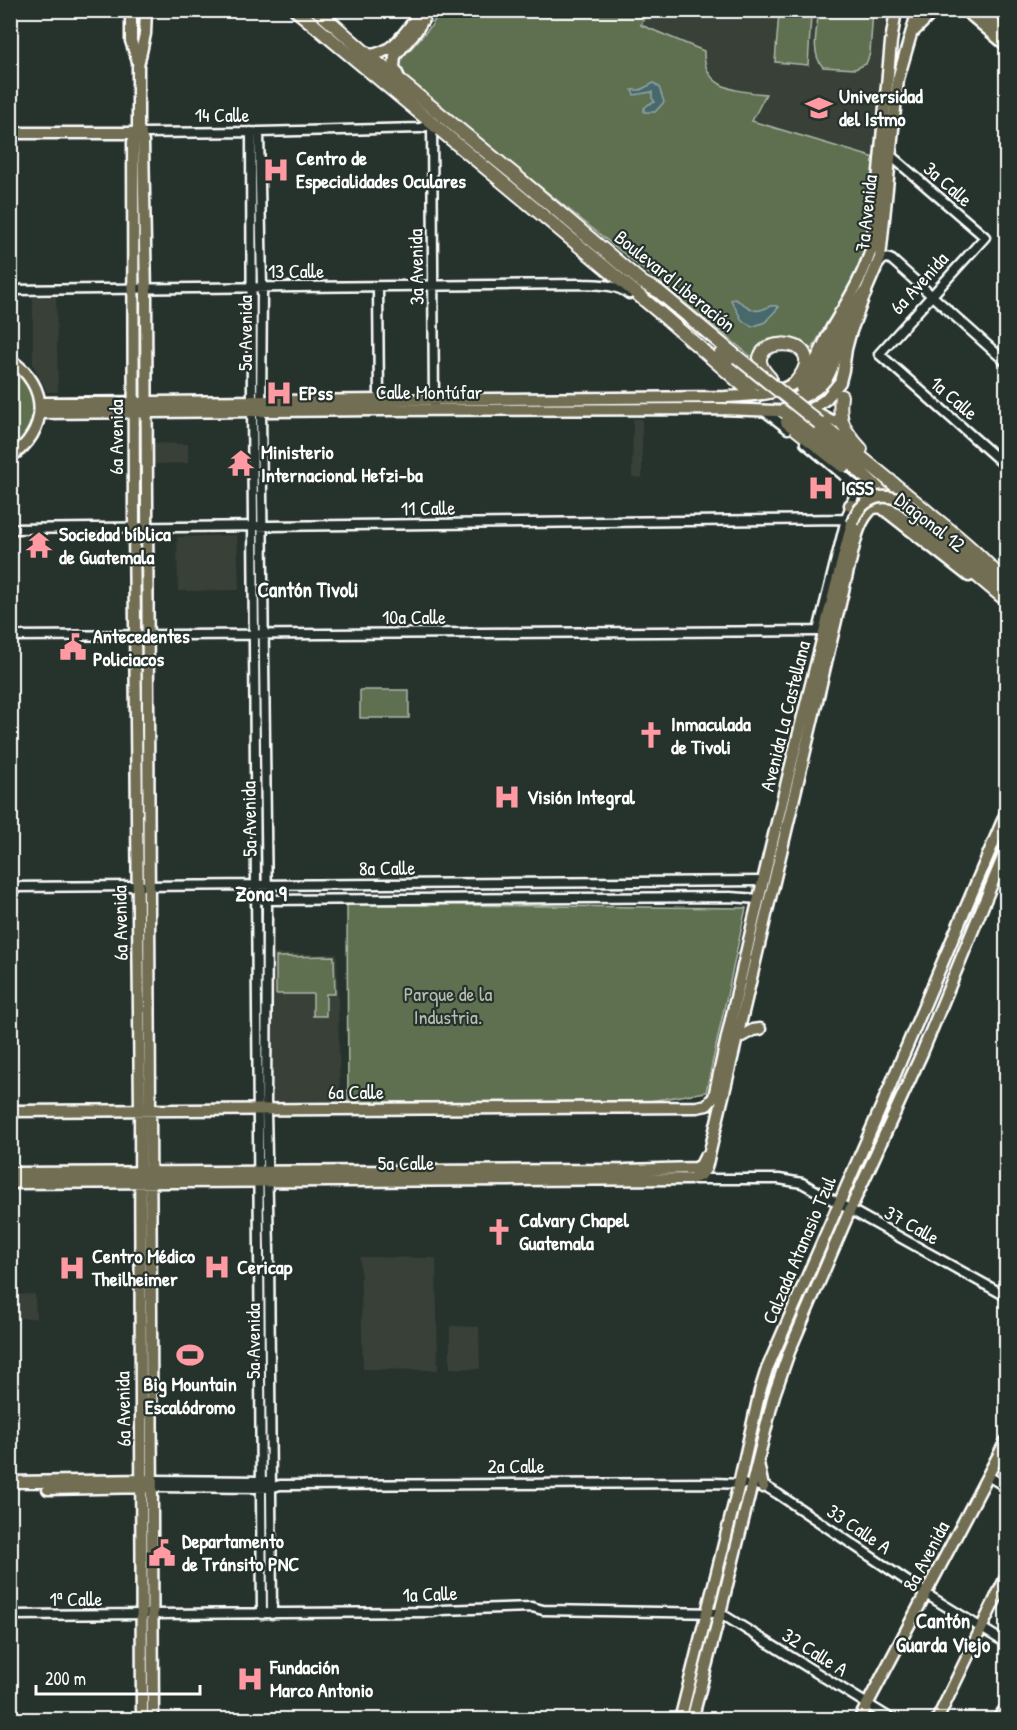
<svg xmlns="http://www.w3.org/2000/svg" width="1017" height="1730" font-family="'Patrick Hand',sans-serif">
	<style>
		.built { fill: #394037 }
		.green { fill: #5f6f51; stroke: #afb7a8; stroke-width: 1.5 }
		.water { fill: #46696c; stroke: #90a5a7; stroke-width: 1.5 }
		.lines { fill: none; stroke-linecap: round; stroke-linejoin: round }
		.major-tunnel { stroke: #3c4742; stroke-width: 10; stroke-dasharray: 10 5; stroke-linecap: butt }
		.highway-tunnel { stroke: #3c4742; stroke-width: 12; stroke-dasharray: 12 6; stroke-linecap: butt }
		.minor-casing { stroke: #fff; stroke-width: 13 }
		.major-casing { stroke: #fff; stroke-width: 15 }
		.highway-casing { stroke: #fff; stroke-width: 16 }
		.minor { stroke: #26332d; stroke-width: 8 }
		.major { stroke: #726e52; stroke-width: 10 }
		.highway { stroke: #726e52; stroke-width: 12 }
		.major-bridge-casing { stroke: #fff; stroke-width: 15; stroke-linecap: butt }
		.highway-bridge-casing { stroke: #fff; stroke-width: 16; stroke-linecap: butt }
		.major-bridge { stroke: #726e52; stroke-width: 10 }
		.highway-bridge { stroke: #726e52; stroke-width: 12 }
		.labels { text-anchor: middle; stroke-width: 4.5; stroke-linejoin: round; paint-order: stroke }
		.poi-label { font-size: 20px; font-weight: bold; fill: #fff; stroke: #26332d; text-anchor: start }
		.street-label { font-size: 20px; fill: #fff; stroke: #26332d }
		.park-label { font-size: 20px; fill: #b7beb1; stroke: #26332d }
		.neighbourhood-label { font-size: 21px; font-weight: bold; fill: #fff; stroke: #26332d }
		.quarter-label { font-size: 22px; font-weight: bold; fill: #fff; stroke: #26332d }
	</style>
	<rect width="100%" height="100%" fill="#26332d"/>
	<filter id="ink" filterUnits="userSpaceOnUse"><feTurbulence type="fractalNoise" baseFrequency=".0167" numOctaves="2"/><feDisplacementMap in="SourceGraphic" scale="12" xChannelSelector="R" yChannelSelector="G"/><feConvolveMatrix kernelMatrix="1 2 1 2 8 2 1 2 1" color-interpolation-filters="sRGB"/></filter>
	<g filter="url(#ink)">
		<path class="built" d="M647,11H886L875,158L752,121L766,95L731,89L721,85L707,71L704,59L641,24Z
			M56,296L58,392H47L33,365V297Z
			M633,419H642V478L632,477Z
			M150,443L188,444V463L151,464Z
			M237,535L239,590L178,591L177,537Z
			M273,954H337L340,1101H273Z
			M360,1257L436,1258L438,1370L363,1369Z
			M35,1294L36,1318H11V1295Z
			M450,1326L479,1327L480,1369L450,1368Z"/>
		<path class="green" d="M440,11H647L641,25L704,51C703,90 737,91 766,94L752,121L875,158L863,261L812,349C790,338 766,328 752,357L413,84L400,72L399,68V60L402,55L409,51L431,26Z
			M819,11H873L870,53L866,64L855,69L823,67C810,54 817,28 819,11Z
			M779,13L811,15L808,65L775,62Z
			M10,365L21,373L32,392L35,413L29,434L10,452Z
			M360,690H409V718H360Z
			M347,904L746,908L706,1092L624,1105L348,1106Z
			M334,956L335,994H326V1016H313V994H276V957Z"/>
		<path class="water" d="M654,83L657,86L659,87L664,102L655,112H644V108L649,104L655,102L652,98V92L634,95L632,90H640Z
			M735,299C741,302 748,308 754,310C765,313 768,302 779,307L765,322L752,327L742,320L731,300Z"/>
		<g class="lines">
			<path class="major-tunnel" d="M139,10V13"/>
			<path class="highway-tunnel" d="M755,393L777,400L797,399"/>
			<defs>
				<path id="minor" d="M251,132L252,401L262,1614
					M259,132L262,288L261,411L267,909L266,1110L269,1251L272,1614
					M141,133L259,132L420,128L432,124L434,404
					M890,155L985,237L879,354L1006,466
					M879,264C883,259 886,256 892,260L1006,362
					M378,287L379,400
					M10,290L582,284C599,285 616,284 629,294
					M763,410L788,429
					M805,443L875,502
					M10,529L846,519
					M10,636L818,631L846,519L857,487
					M10,887L763,881
					M263,900L730,897L759,899
					M695,1179H779L802,1183L1006,1296
					M988,1476L1006,1487
					M152,1480L266,1481
					M759,1486L768,1488L778,1494L926,1594L1006,1643
					M152,1487L270,1488L280,1485L713,1483L744,1484
					M10,1615L433,1612L442,1610L532,1607L543,1610L720,1613L893,1720
					M996,1720L1006,1706"/>
				<path id="major" d="M131,10V41L138,62
					M965,10L1006,45
					M979,10L1006,34
					M914,31L929,16L937,10
					M368,55C394,54 405,32 420,13
					M400,80L394,67L395,56L416,31L429,10
					M138,127L143,142L146,294L153,1720
					M10,133H141
					M10,360C50,385 49,432 10,457
					M40,403L725,397C757,396 793,395 813,365C821,353 826,337 834,324C849,299 864,275 872,246L891,42L896,10
					M810,409L830,420L842,423
					M40,413L378,410L721,409L803,412L816,406L826,399L840,382L843,370L846,349L850,334L865,293L880,258L898,79L918,10
					M850,505L873,508L881,507L969,576
					M923,520L986,574L1006,588
					M738,1038L753,1030L760,1029
					M10,1111L697,1107L707,1105L714,1097C755,905 803,713 852,523
					M10,1173L625,1170L696,1168L701,1165L705,1157
					M10,1183L690,1179L701,1175L706,1168L848,570C854,550 856,522 873,508
					M758,1463L763,1487
					M10,1482L146,1480
					M48,1489L149,1487
					M142,1720L140,1110L134,528L133,142L138,127V66L145,34L146,10
					M680,1720L739,1484L760,1391L767,1369L882,1105L1006,813
					M692,1720L720,1613L774,1395L789,1352L850,1210L922,1053L1006,850
					M859,1720L1006,1441
					M937,1720L1006,1577"/>
				<path id="highway" d="M296,10L660,313L753,394
					M317,10L368,55L516,176L643,283L658,291L737,357
					M720,355L767,389
					M770,378C727,335 839,330 796,382
					M802,388L812,382L823,368L841,313
					M841,396C838,421 844,431 861,449
					M798,398C838,380 829,365 843,330C848,317 857,305 865,293
					M783,411C828,437 864,476 902,512
					M787,422L843,466
					M819,423C858,455 897,486 936,519C961,539 985,559 1006,584
					M897,509L1006,600"/>
			</defs>
			<use href="#minor" class="minor-casing"/>
			<use href="#major" class="major-casing"/>
			<use href="#highway" class="highway-casing"/>
			<use href="#minor" class="minor"/>
			<use href="#major" class="major"/>
			<use href="#highway" class="highway"/>
			<defs>
				<path id="major-bridge" d="M852,523C859,503 876,492 897,499C907,503 916,514 923,520"/>
				<path id="highway-bridge" d="M737,357L819,423"/>
			</defs>
			<use href="#major-bridge" class="major-bridge-casing"/>
			<use href="#highway-bridge" class="highway-bridge-casing"/>
			<use href="#major-bridge" class="major-bridge"/>
			<use href="#highway-bridge" class="highway-bridge"/>
		</g>
	</g>
	<defs>
		<symbol id="university-bare" viewBox="-9 -9 18 18"><path d="M0-5L7-2L0 1L-7-2ZM-4 1L0 2.5L4 1V4Q0 6-4 4Z" fill="#ff9aa2" stroke="#26332d" stroke-width="2.5" paint-order="stroke"/></symbol>
		<symbol id="hospital-bare" viewBox="-9 -9 18 18"><path d="M-5-5h3v3.5h4V-5h3V5h-3V1.5h-4V5h-3Z" fill="#ff9aa2" stroke="#26332d" stroke-width="2.5" paint-order="stroke"/></symbol>
		<symbol id="temple-bare" viewBox="-9 -9 18 18"><path d="M0-6L5-2H3V0L6.5 2.5H4V6H1.5V3h-3V6H-4V2.5H-6.5L-3 0V-2H-5Z" fill="#ff9aa2" stroke="#26332d" stroke-width="2.5" paint-order="stroke"/></symbol>
		<symbol id="civic-bare" viewBox="-9 -9 18 18"><path d="M-.6-6.5H3V-4.5H.6V-3L4-1V1h2V6H-6V1h2V-1L-.6-3ZM-1.2 2.5V6h2.4V2.5Z" fill="#ff9aa2" stroke="#26332d" stroke-width="2.5" paint-order="stroke"/></symbol>
		<symbol id="church-bare" viewBox="-9 -9 18 18"><path d="M-1.2-6h2.4v3.5h3.3v2.4h-3.3V6h-2.4V-.1h-3.3v-2.4h3.3Z" fill="#ff9aa2" stroke="#26332d" stroke-width="2.5" paint-order="stroke"/></symbol>
		<symbol id="stadium-bare" viewBox="-9 -9 18 18"><path d="M0-5a6.5 5 0 1 0 0 10a6.5 5 0 1 0 0-10ZM-3.5-1.8h7v3.6h-7Z" fill="#ff9aa2" stroke="#26332d" stroke-width="2.5" paint-order="stroke"/></symbol>
	</defs>
	<g fill-rule="evenodd">
		<use href="#university-bare" x="800" y="89" width="38" height="38"/>
		<use href="#hospital-bare" x="257" y="151" width="38" height="38"/>
		<use href="#hospital-bare" x="260" y="374" width="38" height="38"/>
		<use href="#temple-bare" x="222" y="444" width="38" height="38"/>
		<use href="#hospital-bare" x="802" y="469" width="38" height="38"/>
		<use href="#temple-bare" x="20" y="526" width="38" height="38"/>
		<use href="#civic-bare" x="54" y="628" width="38" height="38"/>
		<use href="#church-bare" x="632" y="716" width="38" height="38"/>
		<use href="#hospital-bare" x="488" y="778" width="38" height="38"/>
		<use href="#church-bare" x="480" y="1213" width="38" height="38"/>
		<use href="#hospital-bare" x="198" y="1248" width="38" height="38"/>
		<use href="#hospital-bare" x="53" y="1249" width="38" height="38"/>
		<use href="#stadium-bare" x="171" y="1336" width="38" height="38"/>
		<use href="#civic-bare" x="143" y="1534" width="38" height="38"/>
		<use href="#hospital-bare" x="231" y="1660" width="38" height="38"/>
	</g>
	<g class="labels">
		<g class="poi-label">
			<text x="839" y="103">Universidad<tspan x="839" dy="23">del Istmo</tspan></text>
			<text x="296" y="165">Centro de<tspan x="296" dy="23">Especialidades Oculares</tspan></text>
			<text x="299" y="400">EPss</text>
			<text x="261" y="459">Ministerio<tspan x="261" dy="23">Internacional Hefzi-ba</tspan></text>
			<text x="841" y="495">IGSS</text>
			<text x="59" y="541">Sociedad bíblica<tspan x="59" dy="23">de Guatemala</tspan></text>
			<text x="93" y="643">Antecedentes<tspan x="93" dy="23">Policiacos</tspan></text>
			<text x="671" y="731">Inmaculada<tspan x="671" dy="23">de Tivoli</tspan></text>
			<text x="527" y="804">Visión Integral</text>
			<text x="519" y="1227">Calvary Chapel<tspan x="519" dy="23">Guatemala</tspan></text>
			<text x="92" y="1263">Centro Médico<tspan x="92" dy="23">Theilheimer</tspan></text>
			<text x="237" y="1274">Cericap</text>
			<text x="190" y="1391" text-anchor="middle">Big Mountain<tspan x="190" dy="23">Escalódromo</tspan></text>
			<text x="182" y="1548">Departamento<tspan x="182" dy="23">de Tránsito PNC</tspan></text>
			<text x="270" y="1674">Fundación<tspan x="270" dy="23">Marco Antonio</tspan></text>
		</g>
		<g class="street-label">
			<text x="222" y="122">14 Calle</text>
			<text transform="translate(948 184) rotate(41)" y="7">3a Calle</text>
			<text transform="translate(866 213) rotate(-84)" y="7">7a Avenida</text>
			<text transform="translate(416 267) rotate(-91)" y="7">3a Avenida</text>
			<text x="296" y="278">13 Calle</text>
			<text transform="translate(675 281) rotate(39)" y="7">Boulevard Liberación</text>
			<text transform="translate(919 283) rotate(-48)" y="7">6a Avenida</text>
			<text transform="translate(245 333) rotate(-90)" y="7">5a Avenida</text>
			<text x="429" y="399">Calle Montúfar</text>
			<text transform="translate(954 398) rotate(41)" y="7">1a Calle</text>
			<text transform="translate(116 437) rotate(-90)" y="7">6a Avenida</text>
			<text transform="translate(428 508) rotate(-1)" y="7">11 Calle</text>
			<text transform="translate(930 522) rotate(38)" y="7">Diagonal 12</text>
			<text x="414" y="624">10a Calle</text>
			<text transform="translate(785 716) rotate(-76)" y="7">Avenida La Castellana</text>
			<text transform="translate(249 819) rotate(-91)" y="7">5a Avenida</text>
			<text transform="translate(387 868) rotate(-1)" y="7">8a Calle</text>
			<text transform="translate(120 923) rotate(-91)" y="7">6a Avenida</text>
			<text x="356" y="1099">6a Calle</text>
			<text x="406" y="1170">5a Calle</text>
			<text transform="translate(912 1225) rotate(29)" y="7">37 Calle</text>
			<text transform="translate(799 1250) rotate(-67)" y="7">Calzada Atanasio Tzul</text>
			<text transform="translate(253 1341) rotate(-90)" y="7">5a Avenida</text>
			<text transform="translate(123 1409) rotate(-91)" y="7">6a Avenida</text>
			<text x="516" y="1473">2a Calle</text>
			<text transform="translate(859 1529) rotate(34)" y="7">33 Calle A</text>
			<text transform="translate(926 1556) rotate(-62)" y="7">8a Avenida</text>
			<text transform="translate(430 1594) rotate(-2)" y="7">1a Calle</text>
			<text x="76" y="1606">1ª Calle</text>
			<text transform="translate(815 1652) rotate(32)" y="7">32 Calle A</text>
		</g>
		<g class="park-label">
			<text x="448" y="1001">Parque de la<tspan x="448" dy="23">Industria.</tspan></text>
		</g>
		<g class="neighbourhood-label">
			<text x="308" y="597">Cantón Tivoli</text>
			<text x="943" y="1628">Cantón<tspan x="943" dy="24">Guarda Viejo</tspan></text>
		</g>
		<g class="quarter-label">
			<text x="261" y="901">Zona 9</text>
		</g>
	</g>
	<rect width="1017" height="1730" fill="none" stroke="#26332d" stroke-width="36"/>
	<rect x="18" y="18" width="981" height="1694" fill="none" stroke="#fff" stroke-width="2" filter="url(#ink)"/>
	<path d="M36 1685v9h164v-9" fill="none" stroke="#ffffff" stroke-width="3"/>
	<text x="45" y="1685" font-size="18" fill="#ffffff" stroke="#26332d" stroke-width="4.5" paint-order="stroke">200 m</text>
</svg>
